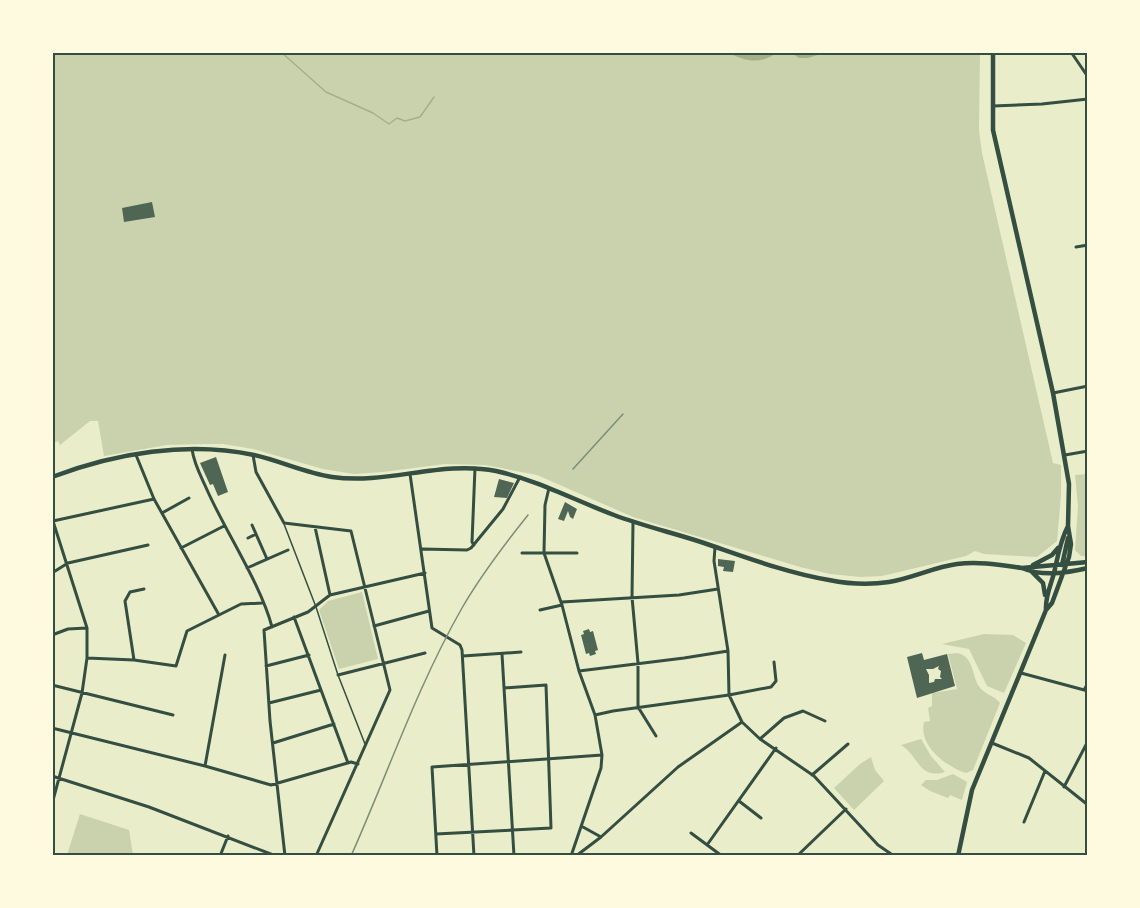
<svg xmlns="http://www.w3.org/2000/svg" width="1140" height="908" font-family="Karla,sans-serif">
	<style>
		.green { fill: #cad2ad }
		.water { fill: #a3b18a }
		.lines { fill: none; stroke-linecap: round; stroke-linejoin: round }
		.stream { stroke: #a3b18a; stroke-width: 1.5 }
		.building { fill: #4f6655; fill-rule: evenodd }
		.service { stroke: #344e41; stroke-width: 1.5 }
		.minor { stroke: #344e41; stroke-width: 3 }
		.primary { stroke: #344e41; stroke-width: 4.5 }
		.tram { stroke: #7c8e77; stroke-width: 1.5 }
		.neatline { fill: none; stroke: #344e41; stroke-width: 2 }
	</style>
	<rect width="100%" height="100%" fill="#e9edc9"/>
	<path class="green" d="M52,53H980L979,131L982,153L1053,463L1061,465V495L1057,541L1037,557L984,554L975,551L966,556L882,576L861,577L830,574L800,567L633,517L537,475L485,465L445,464L383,472L354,474L323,469L253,449L223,444H205L167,445L104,456L98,421H90L60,445L58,441L53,443Z
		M1087,474V556H1081L1075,550L1078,506L1075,475Z
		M362,592L378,659L339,669L319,610L328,601Z
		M984,634L1013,635L1026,643L1004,693L987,686L969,649L942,644Z
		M958,653C973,657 972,673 978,685C983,694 994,695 1000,703L973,770L966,773C947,767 918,746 924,722L930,721L928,708L932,706V693L957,689L948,654Z
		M921,739L931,756L945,772C919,780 919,756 901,745Z
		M871,757L875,770L884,781L854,810L834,788L860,764Z
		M953,774L967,782L962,800L950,795L948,798L930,791L921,785L926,780H937Z
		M80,814L129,830L133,855H67Z"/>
	<path class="water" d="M729,53H824L808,58H799L793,54L777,53C760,64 747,62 729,53Z"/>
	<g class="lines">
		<path class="stream" d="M281,52L326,92L373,113L389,124L397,118L405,121L420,117L434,97"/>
	</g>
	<path class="building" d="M152,202L155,217L124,222L122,208Z
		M216,457L228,492L218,496L213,484L210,485L200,463Z
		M499,479L514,483L507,498L494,497Z
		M565,502L577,509L573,519L570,517L568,511L564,521L558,519Z
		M718,559L735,561L733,572L723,571L724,567L718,566Z
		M589,629L590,632L593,631L598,650L595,651L596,654L590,656L589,653L586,654L581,635L584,634L583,631Z
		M922,653L924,660L947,654L955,686L917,698L907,657ZM939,666L938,669L941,671L940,677L942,679H935L934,682L929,683V675L926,669H933Z"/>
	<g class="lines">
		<path class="service" d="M284,524L316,607L338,675L365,744"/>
		<path class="minor" d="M1071,52L1088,77
			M993,106L1042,104L1088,99
			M1076,247L1088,245
			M1053,393L1088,386
			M192,449C194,465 202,478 208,492C227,534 261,585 272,627
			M136,455L154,499L219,615
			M253,455L256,472L284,523L351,531L390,690L316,856
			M1065,455L1088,451
			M410,474L432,628L460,645L462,650L474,856
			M549,488L545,505L544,553L562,605L579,671L595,715L602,755L601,768L571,856
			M162,513L189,498
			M52,518L87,628V658L82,693L52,804
			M53,521L154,499
			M633,522L632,597L638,663V707L656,736
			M252,525L267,559
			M315,527L330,595
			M248,538L256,534
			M474,545L472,542L475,468
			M715,547L714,561L728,651L729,695L742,722L760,739L814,776L878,845L894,856
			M181,548L224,526
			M422,549L467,550L471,548L503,509L520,477
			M522,553H577
			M247,568L288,550
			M52,573L68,563L148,545
			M562,602L679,595L718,589
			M540,610L562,605
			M294,617L348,763
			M374,626L429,611
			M52,635L68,629L87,628
			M502,654L514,856
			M463,656L521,652
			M87,658L134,660L176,666L187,631L241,604L262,603
			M134,660L125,601L130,592L144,589
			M266,666L309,655
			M579,671L684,658L728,651
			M1021,673L1088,691
			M338,675L425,653
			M52,685L173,715
			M1084,690L1088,683
			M269,703L321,690
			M595,715L613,711L729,695L771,687L776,681L774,662
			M52,728L205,766L271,785L351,762L358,764
			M760,739L784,718L803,711L825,721
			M273,743L334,724
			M992,743L1029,758L1088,805
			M205,766L225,655
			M812,775L848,744
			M52,776L149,807L276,856
			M1064,787L1088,741
			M739,801L761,818
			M1024,822L1045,771
			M583,827L601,837
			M691,833L722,856
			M436,834L551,828L546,685L504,688
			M707,845L776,748
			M847,855V856
			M220,856L228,836
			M285,856L270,721L264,630L308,612L330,595L425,573
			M437,856L432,767L602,755
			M576,856L601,837L678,767L742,722
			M797,856L846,809"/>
		<path class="primary" d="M52,477C115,453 188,441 254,455C281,461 305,473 332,477C387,485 441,460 496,471C537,480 574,500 614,515C643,526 674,533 704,543C745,557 787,573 829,580C849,584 870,585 889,582C913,578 934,567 957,564C979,561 1001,565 1022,568C1043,577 1066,573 1088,568
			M1033,565L1052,555L1058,548
			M1062,565L1068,538
			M1022,568L1088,562
			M1032,572L1043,583L1045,595
			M1046,610C1045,596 1051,585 1054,573C1058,556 1060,541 1068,526
			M958,856L972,790L1046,610L1052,603L1069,557L1071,544L1068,526L1069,484L1053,393L993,130V52"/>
		<path class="tram" d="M573,469L623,414
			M351,856C388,773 417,687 462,608C481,575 504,545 528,515"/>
	</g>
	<rect width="1140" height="908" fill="none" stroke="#fefae0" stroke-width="108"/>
	<rect x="54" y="54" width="1032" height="800" class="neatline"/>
</svg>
